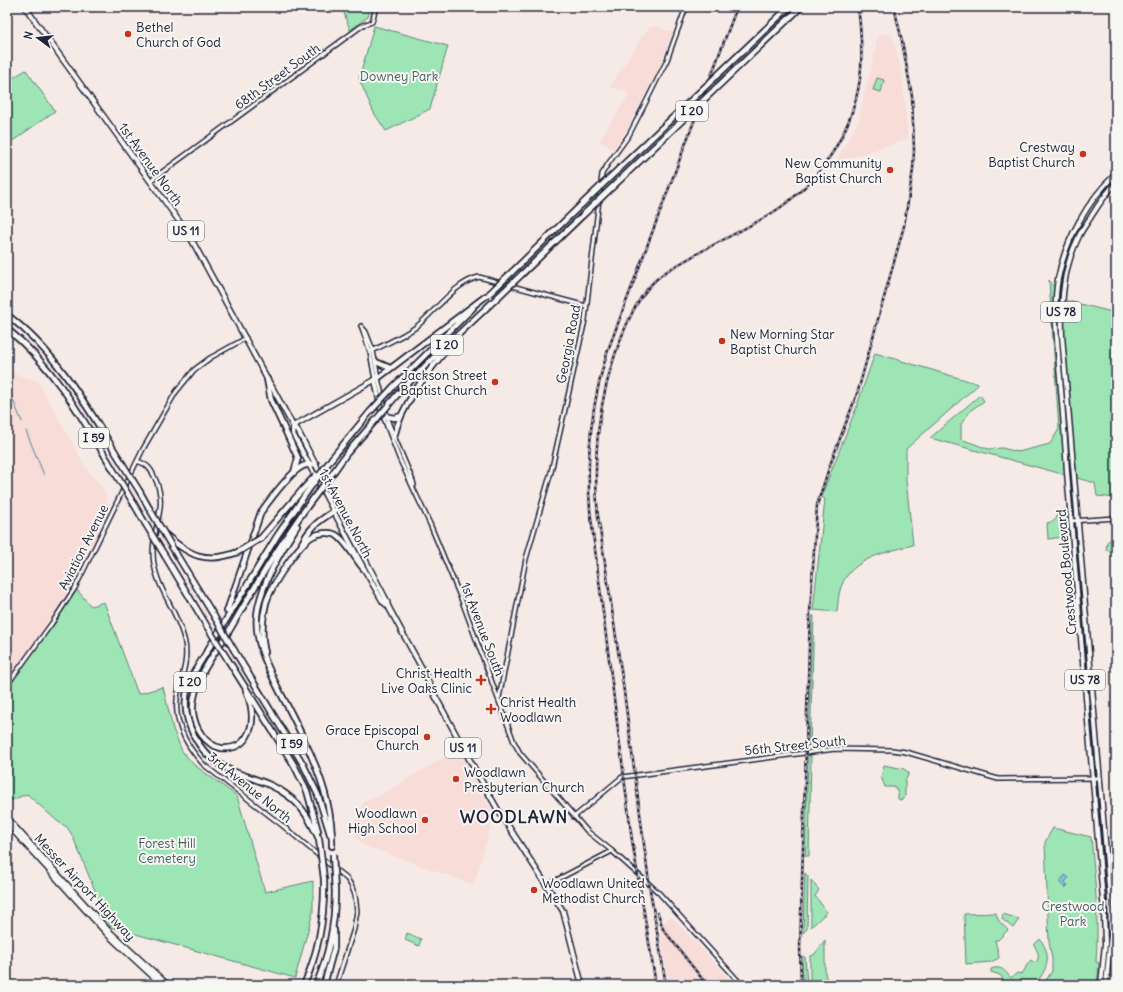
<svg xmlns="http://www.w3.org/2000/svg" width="1123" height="992" font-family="Delius,sans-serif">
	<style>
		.built { fill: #f7dcd8 }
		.green { fill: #9de5b4; stroke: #608478 }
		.water { fill: #7ac6d9; stroke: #57849a }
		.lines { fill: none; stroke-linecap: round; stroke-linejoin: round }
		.stream { stroke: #57849a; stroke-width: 1 }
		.minor-casing { stroke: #22223b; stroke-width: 6 }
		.major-casing { stroke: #22223b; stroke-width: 7 }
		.highway-casing { stroke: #22223b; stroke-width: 8 }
		.minor { stroke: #f6f6f2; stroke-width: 3 }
		.major { stroke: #f6f6f2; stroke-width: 4 }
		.highway { stroke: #f6f6f2; stroke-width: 4.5 }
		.rail-casing { stroke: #22223b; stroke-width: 2.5 }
		.rail { stroke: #f6f6f2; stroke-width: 1; stroke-dasharray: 3; stroke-linecap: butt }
		.highway-bridge-casing { stroke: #22223b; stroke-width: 8; stroke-linecap: butt }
		.highway-bridge { stroke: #f6f6f2; stroke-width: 4.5 }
		.poi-dot { fill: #c8321e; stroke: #f6f6f2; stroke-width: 1.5 }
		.labels { text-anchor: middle; stroke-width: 4; stroke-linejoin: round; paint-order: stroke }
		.shield { fill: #f6f6f2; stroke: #626272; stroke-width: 1 }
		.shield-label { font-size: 12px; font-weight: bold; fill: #22223b }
		.poi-label { font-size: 13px; fill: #22223b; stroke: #f6f6f2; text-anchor: end }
		.street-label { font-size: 13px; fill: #22223b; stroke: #f6f6f2 }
		.park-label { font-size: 13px; fill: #475c5f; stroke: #f6f6f2 }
		.district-label { font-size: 17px; font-weight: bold; letter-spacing: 1px; fill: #22223b; stroke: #f6f6f2 }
	</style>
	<rect width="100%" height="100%" fill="#f6eae6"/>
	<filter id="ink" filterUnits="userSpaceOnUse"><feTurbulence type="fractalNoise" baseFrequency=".025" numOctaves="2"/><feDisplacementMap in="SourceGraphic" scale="8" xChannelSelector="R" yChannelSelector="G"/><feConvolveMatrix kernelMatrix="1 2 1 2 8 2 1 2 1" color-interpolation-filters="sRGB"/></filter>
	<g filter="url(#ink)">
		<path class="built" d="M654,26L673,32L663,59L655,76L627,129L614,150L602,143L600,139L627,98L628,94L626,91L610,87L641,38L649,28Z
			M885,33L892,35L902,75L908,139L835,163L852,133L859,119L867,83L871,71L877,39L881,35Z
			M7,372L38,381L86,468L105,491L108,506L107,516L84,567L59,609L12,674L7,656Z
			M459,748L494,815L474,885L363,845L356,837L354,832L355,825L364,801L379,796Z
			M672,917L735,985H669L659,924Z"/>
		<path class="green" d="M342,7H371L368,17L350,30Z
			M374,26L448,46L430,109L386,131L374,113L359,79Z
			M26,70L55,111L7,145V81Z
			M877,78L884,80L881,92L873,90Z
			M1049,280L1064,300L1116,313V498L1097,496L1095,483L930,438L980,395L984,401L971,410L961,424V439L988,449L1002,448L1018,452L1050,444L1059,429Z
			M875,353L979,384L906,449V480L913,545C887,552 851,558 841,587C838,595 838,604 837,612L813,610L825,499L821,497L855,411Z
			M1067,510L1069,536L1048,539L1047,523C1059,520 1054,520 1059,511Z
			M1114,537H1116V554L1106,550L1107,542Z
			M76,589L91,606L104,602L138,694L163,687L173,729L182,751L193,764L237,796L265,892L313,881V912L295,978L110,927L72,835L67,827L57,821L27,794L7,802V688L54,624Z
			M812,616H814L810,746H808Z
			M811,755L809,856H805L808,756Z
			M884,765L904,769L909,773L905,781V797L903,799L900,800L898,799V793L895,787H885L881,777Z
			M1053,828L1091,837C1095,879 1099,920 1096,962L1099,963L1097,985H1043L1052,971V958L1049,942L1045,842Z
			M805,873L808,876L807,929L803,933Z
			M811,880L819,890L815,896L827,912L811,927Z
			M996,913C997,921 1003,925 1008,930L998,940H995C996,946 999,953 999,958L991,962L966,964L964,914Z
			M1003,914L1019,919L1013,928L1002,919Z
			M407,933L421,939L419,946L405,940Z
			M1040,939C1053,957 1047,969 1035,985H1020L1013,982L1010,985H1003V979L1000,975L991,972V969C1001,965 1005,971 1011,978L1017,973L1021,974C1026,970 1026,964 1031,960L1035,963C1041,957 1038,952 1034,945Z
			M825,940V973L828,985H810V956L814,955Z
			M802,957H805L807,985H803Z"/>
		<path class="water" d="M1065,875L1069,878L1065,882L1068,885L1065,888L1059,882Z"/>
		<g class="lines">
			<path class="stream" d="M7,385L22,422
				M26,431L44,475"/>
			<defs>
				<path id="minor" d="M150,181L363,25L372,22L376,7
					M361,326L366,332L373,350L378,378L389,424L413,481L414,485
					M362,328L370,352L375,380
					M370,352C385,344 402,337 416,327C436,311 454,283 479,277L586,306
					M383,416L399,458L430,524L462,601L514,742L520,753L587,831L612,851L659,893L742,985
					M137,461C146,464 150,467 154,476C169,506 153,523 153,553C153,586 179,611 185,643C188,659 183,673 179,688C171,717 184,744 204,765L283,826L347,879L351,885L355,895L357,911L354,929L336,985
					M1071,521L1116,518
					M7,685L52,623L75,588L143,449L176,392L194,370L210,358L246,338
					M499,698L526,559L551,472L585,320L602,174L608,164L629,135L647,100L667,60L686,7
					M574,817L622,777L835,749L892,750L906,752L998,779L1100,778
					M547,885L612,851"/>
				<path id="major" d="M25,7L189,235L230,310L267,379L271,385L293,426L297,429L387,601L388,606
					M375,380L382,415
					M293,426V434L364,569L383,602L388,606L402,632L424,672L433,692L473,766L498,810L563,911L582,985
					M293,426L378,378
					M7,818L109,931L168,985
					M7,824L108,935L162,985
					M1101,985L1105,944L1104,912C1092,765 1079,619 1067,472C1065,437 1062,401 1059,366C1057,337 1053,307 1058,279C1065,241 1088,199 1116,174
					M1106,985L1111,935L1110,899L1062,336C1061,301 1063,268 1079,236C1082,229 1088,222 1092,215C1099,204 1107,192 1116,183"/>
				<path id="highway" d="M512,272L581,205
					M522,274L583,215
					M7,315C58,353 89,410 122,463
					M7,329C56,368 85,423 117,476
					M376,362L390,368
					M378,378L486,296
					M267,379L271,400L298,458L294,472
					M394,386L473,308
					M397,395L428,363L499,296
					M383,416L395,418L401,416
					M394,437C401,406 426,374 446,350
					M332,458L370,412
					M335,470L347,453L374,422
					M140,492L149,508
					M307,492L277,536L198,666C194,672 190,679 188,686C179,719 198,755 228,769C248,778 270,782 287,795C303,806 311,822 319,839
					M134,504L145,523
					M297,526C281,552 264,578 258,608C252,638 267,666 280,692C288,707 296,722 303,738C319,770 333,810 332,846
					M166,535C190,556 206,564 238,552
					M261,538L303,489
					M302,543C311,525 323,518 339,508
					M172,547L214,616
					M165,556L208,628
					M227,611L261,512C269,501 289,474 301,467C306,464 310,464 316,464
					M234,650L303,764L318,795L330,834
					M265,652C261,638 262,618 266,603C271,586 298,544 313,536C319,533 328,532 334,534C345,538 356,561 364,569
					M228,660L294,765L307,791L318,831
					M245,687C247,694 250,700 251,707C255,728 246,751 221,748C205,745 195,728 193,713C192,704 195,692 198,683C204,666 219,647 229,631C256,585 283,538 315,496
					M304,985C319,951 325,916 324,879
					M316,985C329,955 335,924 335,892
					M324,985L334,948V930"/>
			</defs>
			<use href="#minor" class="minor-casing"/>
			<use href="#major" class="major-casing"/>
			<use href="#highway" class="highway-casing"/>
			<use href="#minor" class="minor"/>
			<use href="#major" class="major"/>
			<use href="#highway" class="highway"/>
			<defs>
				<path id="rail" d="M658,913L663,929L707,985
					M656,985L632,840L590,510C586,454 591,404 608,350L737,7
					M666,985L650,890L623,684L598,516C592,455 599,395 621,338C630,316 640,293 659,277C668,269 682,263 693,256C716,243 739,232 762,219C814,190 851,139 860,79C863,55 861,30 858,7
					M801,985L800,948L810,612L817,505L830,465L858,391L904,226L913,170L914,150L912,96L902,41L894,7"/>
			</defs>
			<use href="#rail" class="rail-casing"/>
			<use href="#rail" class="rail"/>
			<defs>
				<path id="highway-bridge" d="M581,205L789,7
					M583,215L801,7
					M489,294L512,272
					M499,296L522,274
					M370,412L394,386
					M374,422L397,395
					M122,463L140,492
					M117,476L134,504
					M303,489L316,475
					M307,492L332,458
					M315,496L335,470
					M149,508L172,547
					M145,523L165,556
					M238,552L261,538
					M214,616L234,650
					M208,628L228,660
					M319,839L324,879
					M333,854L335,892"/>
			</defs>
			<use href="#highway-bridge" class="highway-bridge-casing"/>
			<use href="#highway-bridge" class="highway-bridge"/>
		</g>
	</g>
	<g class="poi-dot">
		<circle cx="128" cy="34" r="4"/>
		<circle cx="1083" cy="154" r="4"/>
		<circle cx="890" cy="170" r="4"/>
		<circle cx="722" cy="341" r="4"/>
		<circle cx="495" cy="382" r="4"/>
		<path d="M479 674h4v4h4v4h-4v4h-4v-4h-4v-4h4z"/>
		<path d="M489 703h4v4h4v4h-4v4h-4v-4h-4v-4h4z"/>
		<circle cx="427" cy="737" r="4"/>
		<circle cx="456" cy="779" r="4"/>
		<circle cx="425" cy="820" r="4"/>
		<circle cx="534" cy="890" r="4"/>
	</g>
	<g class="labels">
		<g class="shield">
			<rect x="676" y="101" width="32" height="20" rx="3"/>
			<rect x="168" y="221" width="36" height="20" rx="3"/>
			<rect x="1041" y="302" width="40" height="20" rx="3"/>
			<rect x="431" y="335" width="32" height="20" rx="3"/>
			<rect x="79" y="428" width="30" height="20" rx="3"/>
			<rect x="1065" y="670" width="40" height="20" rx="3"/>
			<rect x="174" y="672" width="32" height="20" rx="3"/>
			<rect x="277" y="734" width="30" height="20" rx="3"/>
			<rect x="445" y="738" width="36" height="20" rx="3"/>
		</g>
		<g class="shield-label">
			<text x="692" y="115">I 20</text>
			<text x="186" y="235">US 11</text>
			<text x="1061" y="316">US 78</text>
			<text x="447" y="349">I 20</text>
			<text x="94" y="442">I 59</text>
			<text x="1085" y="684">US 78</text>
			<text x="190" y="686">I 20</text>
			<text x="292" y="748">I 59</text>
			<text x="463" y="752">US 11</text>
		</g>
		<g class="poi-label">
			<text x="136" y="32" text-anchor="start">Bethel<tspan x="136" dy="15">Church of God</tspan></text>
			<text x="1075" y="152">Crestway<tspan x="1075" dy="15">Baptist Church</tspan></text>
			<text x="882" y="168">New Community<tspan x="882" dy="15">Baptist Church</tspan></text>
			<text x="730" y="339" text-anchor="start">New Morning Star<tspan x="730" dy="15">Baptist Church</tspan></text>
			<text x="487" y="380">Jackson Street<tspan x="487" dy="15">Baptist Church</tspan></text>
			<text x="472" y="678">Christ Health<tspan x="472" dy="15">Live Oaks Clinic</tspan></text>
			<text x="500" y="707" text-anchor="start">Christ Health<tspan x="500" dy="15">Woodlawn</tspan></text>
			<text x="419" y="735">Grace Episcopal<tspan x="419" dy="15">Church</tspan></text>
			<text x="464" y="777" text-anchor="start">Woodlawn<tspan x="464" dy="15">Presbyterian Church</tspan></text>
			<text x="417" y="818">Woodlawn<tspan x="417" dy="15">High School</tspan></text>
			<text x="542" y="888" text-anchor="start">Woodlawn United<tspan x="542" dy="15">Methodist Church</tspan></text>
		</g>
		<g class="street-label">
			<text transform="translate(277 76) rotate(-36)" y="5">68th Street South</text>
			<text transform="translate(151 164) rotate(54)" y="5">1st Avenue North</text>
			<text transform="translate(568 344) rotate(-79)" y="5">Georgia Road</text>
			<text transform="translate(346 513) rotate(62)" y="5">1st Avenue North</text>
			<text transform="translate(83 547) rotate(-63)" y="5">Aviation Avenue</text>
			<text transform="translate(1066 572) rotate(-95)" y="5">Crestwood Boulevard</text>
			<text transform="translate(483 629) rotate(69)" y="5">1st Avenue South</text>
			<text transform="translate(795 745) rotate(-6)" y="5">56th Street South</text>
			<text transform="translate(250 787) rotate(39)" y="5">3rd Avenue North</text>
			<text transform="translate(85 887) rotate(47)" y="5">Messer Airport Highway</text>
		</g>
		<g class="park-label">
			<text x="399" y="81">Downey Park</text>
			<text x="167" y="848">Forest Hill<tspan x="167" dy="15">Cemetery</tspan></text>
			<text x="1073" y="911">Crestwood<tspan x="1073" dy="15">Park</tspan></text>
		</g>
		<g class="district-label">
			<text x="514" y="823">WOODLAWN</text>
		</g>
	</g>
	<rect width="1123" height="992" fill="none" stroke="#f6f6f2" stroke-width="24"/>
	<rect x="12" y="12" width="1099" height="968" fill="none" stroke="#22223b" stroke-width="1.5" filter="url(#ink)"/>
	<g transform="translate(38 38) rotate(285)" stroke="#f6f6f2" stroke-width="3" paint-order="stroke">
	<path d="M0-3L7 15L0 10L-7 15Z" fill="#22223b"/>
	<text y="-6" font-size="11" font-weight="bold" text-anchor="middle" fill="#22223b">N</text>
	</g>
</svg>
